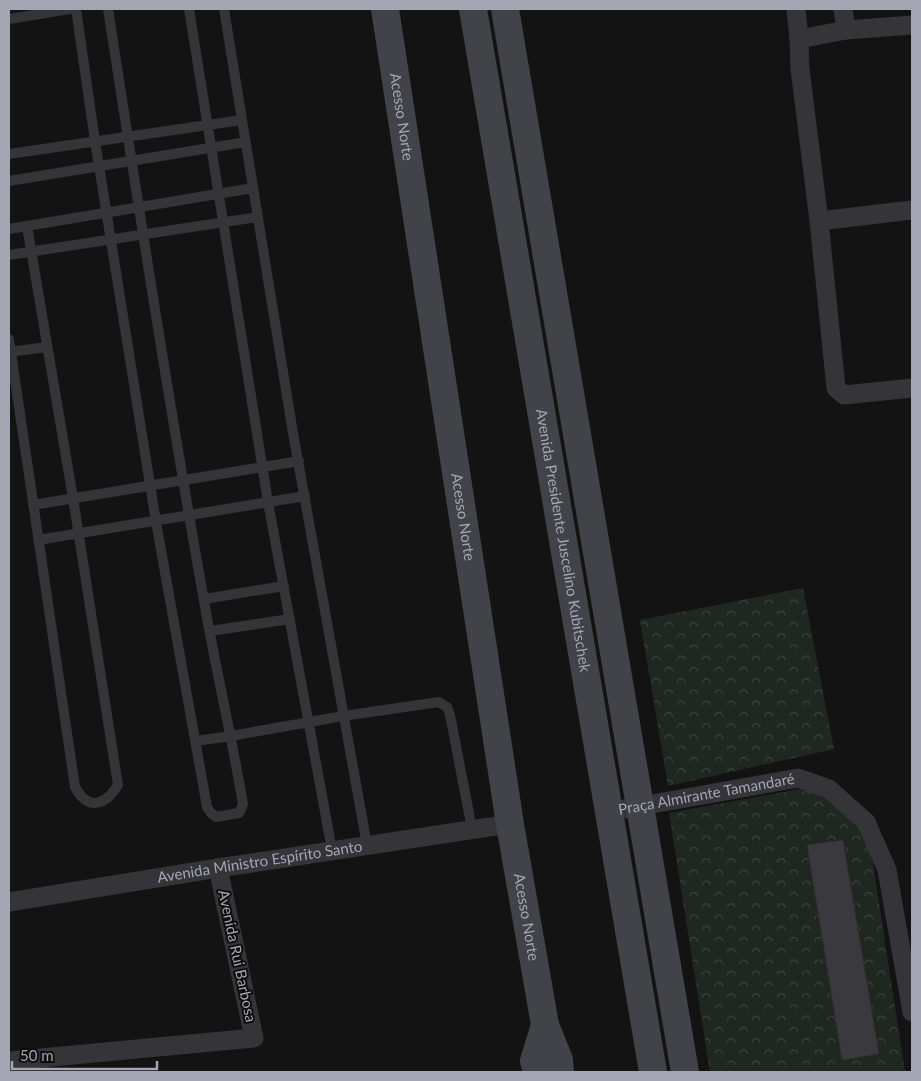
<svg xmlns="http://www.w3.org/2000/svg" width="921" height="1081" font-family="Lato,sans-serif">
	<style>
		.park { fill: url(#park-crowns) }
		.building { fill: #3a3a3e; stroke: #2e2d30 }
		.lines { fill: none; stroke-linecap: round; stroke-linejoin: round }
		.service { stroke: #343439; stroke-width: 10 }
		.minor { stroke: #343439; stroke-width: 19 }
		.secondary { stroke: #424249; stroke-width: 28 }
		.labels { text-anchor: middle; stroke-width: 4; stroke-linejoin: round; paint-order: stroke }
		.street-label { font-size: 15px; fill: #a5a6b4; stroke: #0e0e0f }
	</style>
	<defs>
		<pattern id="park-crowns" width="20" height="18" patternUnits="userSpaceOnUse" patternTransform="scale(1.25)"><rect width="20" height="18" fill="#1f2721"/><path d="M2 6a3 3 0 1 1 6 0M12 15a3 3 0 1 1 6 0" fill="none" stroke="#3d433f"/></pattern>
	</defs>
	<rect width="100%" height="100%" fill="#131314"/>
	<path class="park" d="M803,588L834,749L668,786L640,620Z
		M800,789L824,796L858,822L872,857L905,1072H710L669,813Z"/>
	<path class="building" d="M843,840L879,1054L842,1060L807,845Z"/>
	<g class="lines">
		<path class="service" d="M76,9L95,141L156,522L207,807L211,813L216,817L239,813L243,804C233,745 220,687 209,629C172,423 140,216 108,9
			M189,9L268,502L332,850
			M224,9L293,433L367,845
			M9,19L70,9
			M9,154L242,120
			M9,181L246,142
			M9,229L253,188
			M9,255L258,217
			M9,339L75,787C88,811 105,806 118,785L73,498L27,226
			M9,352L47,347
			M33,505L299,461
			M38,540L305,496
			M204,599L284,586
			M210,631L290,619
			M196,741L231,736L343,716L439,702L447,707L450,715L472,829"/>
		<g class="minor">
			<path d="M796,9L799,39"/>
			<path d="M843,9L846,30L912,25"/>
			<path d="M846,30L799,39L800,69L819,221L836,388L844,395L912,388"/>
			<path d="M819,221L912,210"/>
			<path id="s1" d="M607,812L798,778L829,789L866,822L887,870L912,1012"/>
			<path id="s2" d="M9,902L218,868L510,824"/>
			<path d="M9,1061L254,1038L218,868"/>
		</g>
		<g class="secondary">
			<path id="s3" d="M385,9L510,824L545,1025L559,1060L560,1072"/>
			<path id="s4" d="M473,9L653,1072"/>
			<path d="M505,9L685,1072"/>
			<path d="M537,1072L534,1061L545,1025"/>
		</g>
	</g>
	<g class="labels">
		<g class="street-label">
			<text dy="5" stroke="none"><textPath href="#s3" startOffset="109">Acesso Norte</textPath></text>
			<text dy="5" stroke="none"><textPath href="#s3" startOffset="514">Acesso Norte</textPath></text>
			<text dy="5" stroke="none"><textPath href="#s4" startOffset="539">Avenida Presidente Juscelino Kubitschek</textPath></text>
			<text dy="5" stroke="none"><textPath href="#s1" startOffset="101">Praça Almirante Tamandaré</textPath></text>
			<text dy="5" stroke="none"><textPath href="#s2" startOffset="254">Avenida Ministro Espírito Santo</textPath></text>
			<text dy="5" stroke="none"><textPath href="#s3" startOffset="919">Acesso Norte</textPath></text>
			<text transform="translate(237 956) rotate(78)" y="5">Avenida Rui Barbosa</text>
		</g>
	</g>
	<rect width="921" height="1081" fill="none" stroke="#a5a6b4" stroke-width="20"/>
	<path d="M12 1061v8h145v-8" fill="none" stroke="#a5a6b4" stroke-width="2.5"/>
	<text x="20" y="1061" font-size="15" fill="#a5a6b4" stroke="#0e0e0f" stroke-width="4" paint-order="stroke">50 m</text>
</svg>
